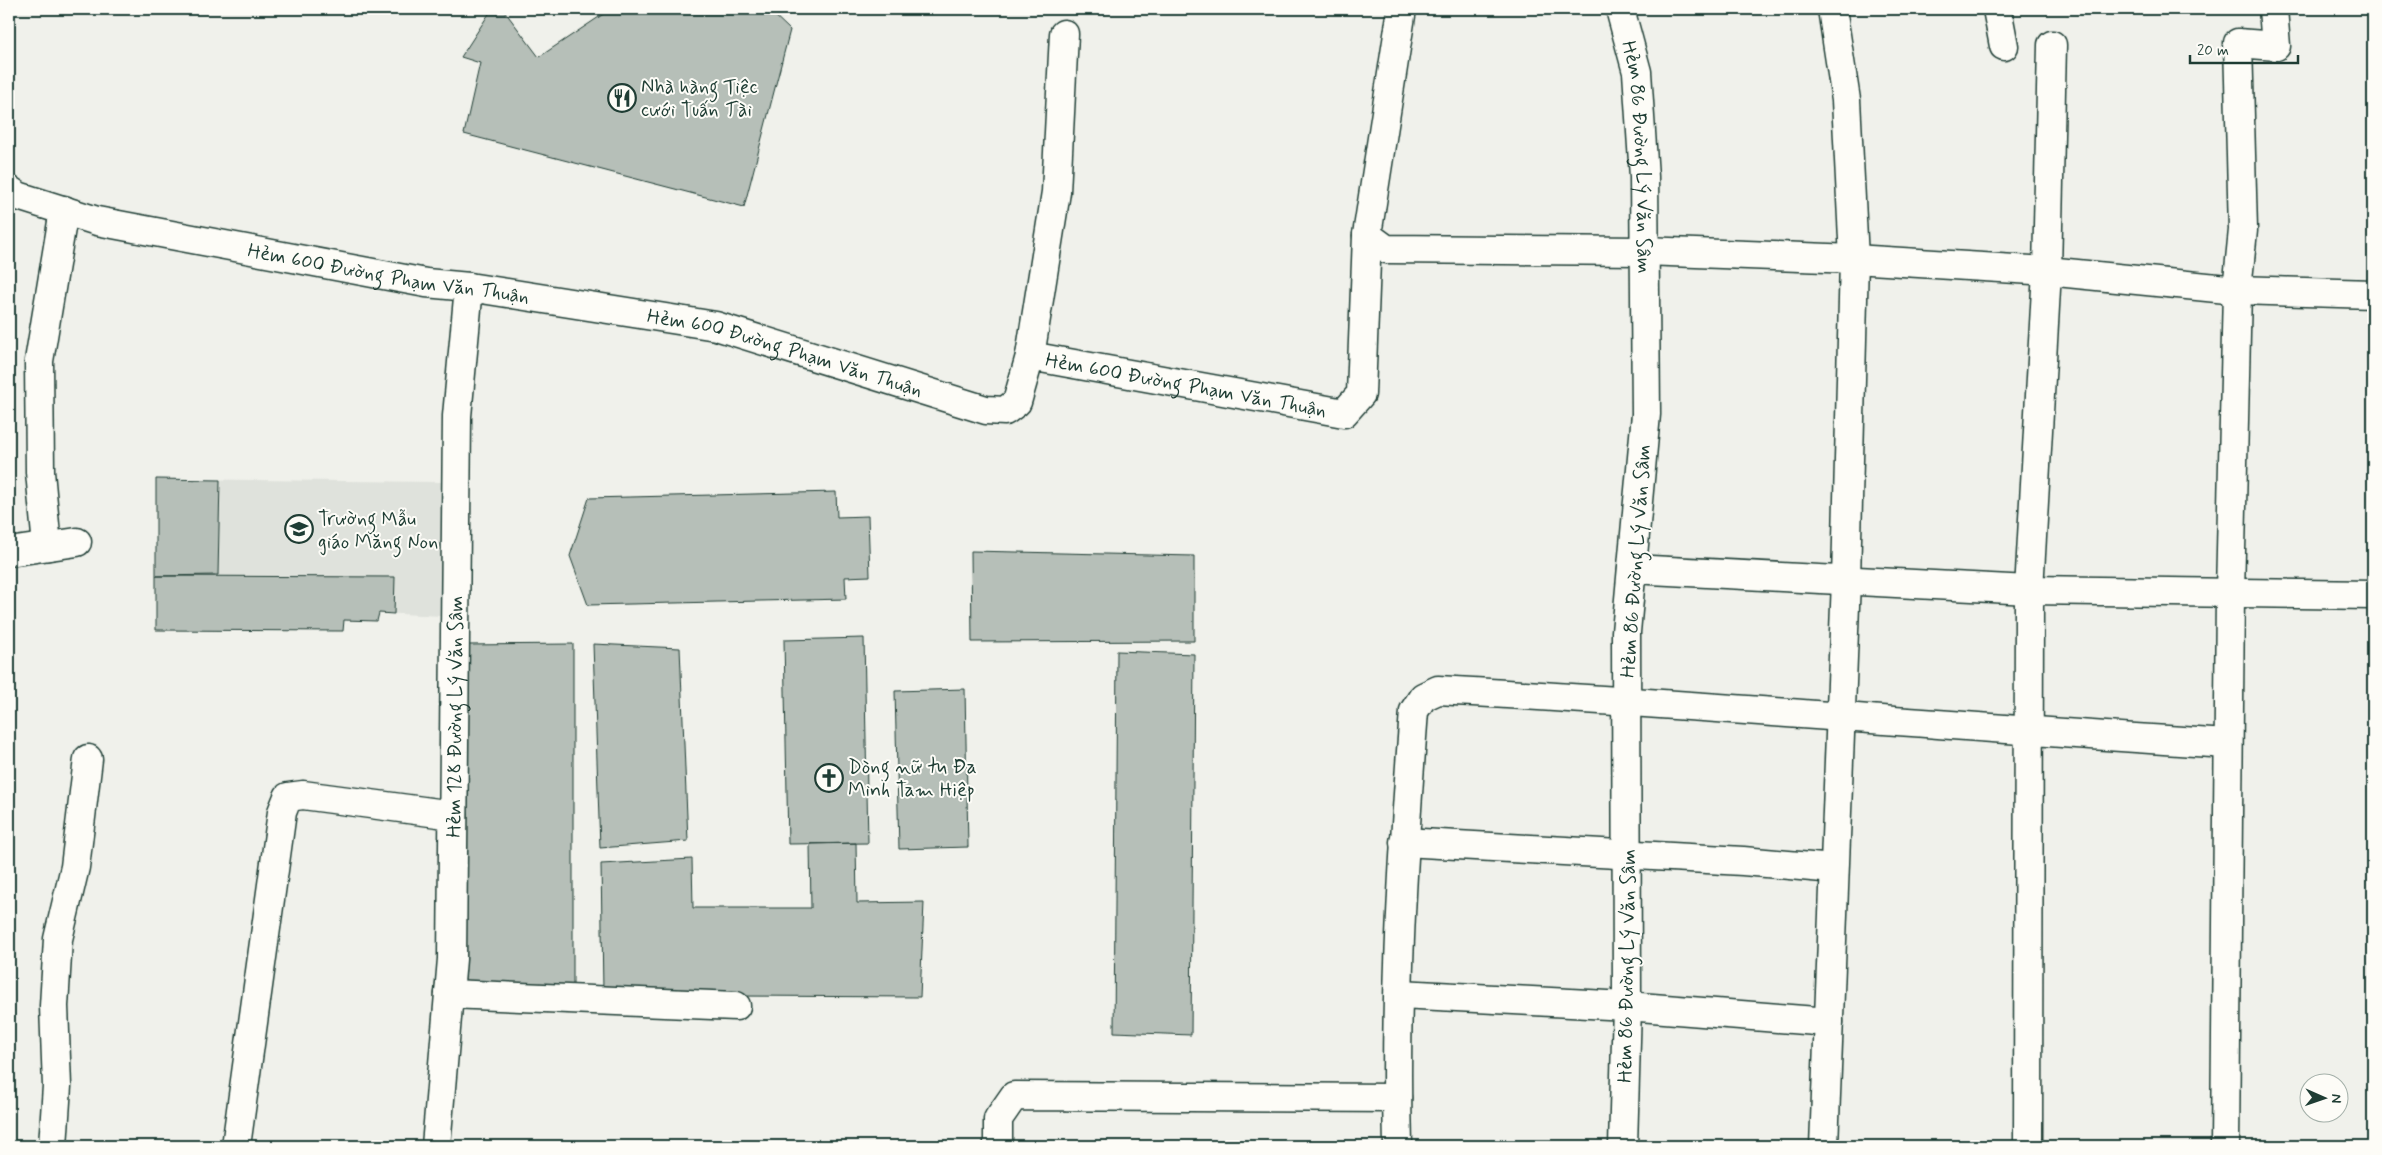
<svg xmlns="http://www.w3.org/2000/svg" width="2382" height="1155" font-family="Mynerve,sans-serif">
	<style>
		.built { fill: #dfe2dc }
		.building { fill: #b6bfb8; stroke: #1f3d34 }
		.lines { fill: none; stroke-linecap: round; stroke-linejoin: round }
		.minor-casing { stroke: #1f3d34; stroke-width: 31 }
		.minor { stroke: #fdfcf7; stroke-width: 28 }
		.labels { text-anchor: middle; stroke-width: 4; stroke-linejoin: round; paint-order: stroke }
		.poi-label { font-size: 20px; fill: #1f3d34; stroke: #fdfcf7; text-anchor: start }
		.street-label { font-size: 20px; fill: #1f3d34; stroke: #fdfcf7 }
	</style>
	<rect width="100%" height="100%" fill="#f0f1eb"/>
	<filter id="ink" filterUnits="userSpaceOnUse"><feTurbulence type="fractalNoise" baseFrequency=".02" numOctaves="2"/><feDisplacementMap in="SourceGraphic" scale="10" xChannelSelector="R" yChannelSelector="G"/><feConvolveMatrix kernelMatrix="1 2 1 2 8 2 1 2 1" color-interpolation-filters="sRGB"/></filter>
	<g filter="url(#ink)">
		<path class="built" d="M156,479L442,482V616L379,613L377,621L344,620L343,631L156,630Z"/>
		<path class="building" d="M492,9H503L539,57L611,9H768L790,30L744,207L464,134L480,63L461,57Z
			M156,479L220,480L218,575L156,576Z
			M836,492L837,517L868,516L870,576L845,577L846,599L588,605L570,556L589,498Z
			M971,551L1194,556V641L972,642Z
			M156,576L395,577L394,614L379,613L377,621L344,620L343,631L156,630Z
			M864,638L868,843L788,844L784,640Z
			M573,644V989L463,983L466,645Z
			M593,644L680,648L688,841L600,848Z
			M1117,651L1194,654L1191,1035L1114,1032Z
			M965,689L968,847L899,849L895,691Z
			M856,843L857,903L924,902L920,997L740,996L603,991L601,864L692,859L693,908H811L810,844Z"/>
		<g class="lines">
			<defs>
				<g id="minor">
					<path d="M1402,9L1367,235L1386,249L1644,251L1854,259L2047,271L2237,290L2373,294"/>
					<path id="s1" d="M1620,9L1637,72L1644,177L1646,414L1626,632L1627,1006L1623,1146"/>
					<path d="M1997,9L2004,46"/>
					<path id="s2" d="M9,190L18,196L97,221L426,283L469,287L716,326L986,410L1005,411L1017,402L1030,356L1344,413L1361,394L1367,235"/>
					<path d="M1030,356L1056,192L1064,34"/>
					<path d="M47,546L40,472L39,361L64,210"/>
					<path d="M9,552L77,542"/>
					<path d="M1632,569L2029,590L2373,595"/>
					<path d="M1404,842L1743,861L1834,869"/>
					<path d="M449,994L736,1006"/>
					<path d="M1400,994L1627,1006L1829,1022"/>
					<path d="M53,1146L57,1086L54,1006L58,939L75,867L88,759"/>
					<path d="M236,1146L282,812L288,797L303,795L453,815"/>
					<path id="s3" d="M436,1146L452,959L457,416L469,287"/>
					<path d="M998,1146V1119L1014,1096L1397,1098"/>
					<path d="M1398,1146C1394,1001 1403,855 1414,711L1423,697L1438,690C1701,704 1964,728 2228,744"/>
					<path d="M1824,1146L1846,580L1854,259L1846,100L1832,9"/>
					<path d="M2028,1146L2029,590L2047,271L2052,45"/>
					<path d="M2225,1146L2230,594L2237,290L2243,230L2238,43L2276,46L2273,9"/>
				</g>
			</defs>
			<use href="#minor" class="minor-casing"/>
			<use href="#minor" class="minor"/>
		</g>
	</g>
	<defs>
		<symbol id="restaurant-ring" viewBox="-11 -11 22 22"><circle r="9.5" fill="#fdfcf7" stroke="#1f3d34" stroke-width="1.5"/><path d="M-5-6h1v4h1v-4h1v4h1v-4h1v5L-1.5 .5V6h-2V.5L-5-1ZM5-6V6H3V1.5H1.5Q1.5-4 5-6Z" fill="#1f3d34"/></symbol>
		<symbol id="school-ring" viewBox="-11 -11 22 22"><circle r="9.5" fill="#fdfcf7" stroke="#1f3d34" stroke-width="1.5"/><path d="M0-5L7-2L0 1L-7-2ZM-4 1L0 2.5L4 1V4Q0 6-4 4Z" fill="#1f3d34"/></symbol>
		<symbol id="church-ring" viewBox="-11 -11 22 22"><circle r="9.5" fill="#fdfcf7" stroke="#1f3d34" stroke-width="1.5"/><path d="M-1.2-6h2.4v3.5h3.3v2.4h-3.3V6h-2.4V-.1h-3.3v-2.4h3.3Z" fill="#1f3d34"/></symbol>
	</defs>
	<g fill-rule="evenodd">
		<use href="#restaurant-ring" x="606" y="82" width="32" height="32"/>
		<use href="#school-ring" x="283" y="513" width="32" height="32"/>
		<use href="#church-ring" x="813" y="762" width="32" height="32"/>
	</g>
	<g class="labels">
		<g class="poi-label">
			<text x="641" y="93">Nhà hàng Tiệc<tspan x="641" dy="23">cưới Tuấn Tài</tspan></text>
			<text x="318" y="525">Trường Mẫu<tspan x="318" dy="23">giáo Măng Non</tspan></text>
			<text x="848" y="773">Dòng nữ tu Đa<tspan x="848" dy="23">Minh Tam Hiệp</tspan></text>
		</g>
		<g class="street-label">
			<text dy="7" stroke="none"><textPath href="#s1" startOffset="150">Hẻm 86 Đường Lý Văn Sâm</textPath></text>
			<text dy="7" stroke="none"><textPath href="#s2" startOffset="390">Hẻm 600 Đường Phạm Văn Thuận</textPath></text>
			<text dy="7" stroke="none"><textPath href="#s2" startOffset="795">Hẻm 600 Đường Phạm Văn Thuận</textPath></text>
			<text dy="7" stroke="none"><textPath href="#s2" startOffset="1245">Hẻm 600 Đường Phạm Văn Thuận</textPath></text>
			<text transform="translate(1635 561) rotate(-86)" y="7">Hẻm 86 Đường Lý Văn Sâm</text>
			<text dy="7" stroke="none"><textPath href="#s3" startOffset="430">Hẻm 128 Đường Lý Văn Sâm</textPath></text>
			<text transform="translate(1626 966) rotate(-89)" y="7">Hẻm 86 Đường Lý Văn Sâm</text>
		</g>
	</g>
	<rect width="2382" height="1155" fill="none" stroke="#fdfcf7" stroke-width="30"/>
	<rect x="15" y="15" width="2352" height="1125" fill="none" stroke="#1f3d34" stroke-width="2" filter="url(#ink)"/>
	<g transform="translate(2324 1098) rotate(92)"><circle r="24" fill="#fdfcf7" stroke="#a4b0a9"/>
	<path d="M0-4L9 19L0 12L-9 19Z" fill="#1f3d34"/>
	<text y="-8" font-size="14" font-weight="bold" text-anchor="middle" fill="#1f3d34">N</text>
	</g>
	<path d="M2190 55v8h108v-8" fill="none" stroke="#1f3d34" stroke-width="2.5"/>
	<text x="2197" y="55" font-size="15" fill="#1f3d34" stroke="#fdfcf7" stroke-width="4" paint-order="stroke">20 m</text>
</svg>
